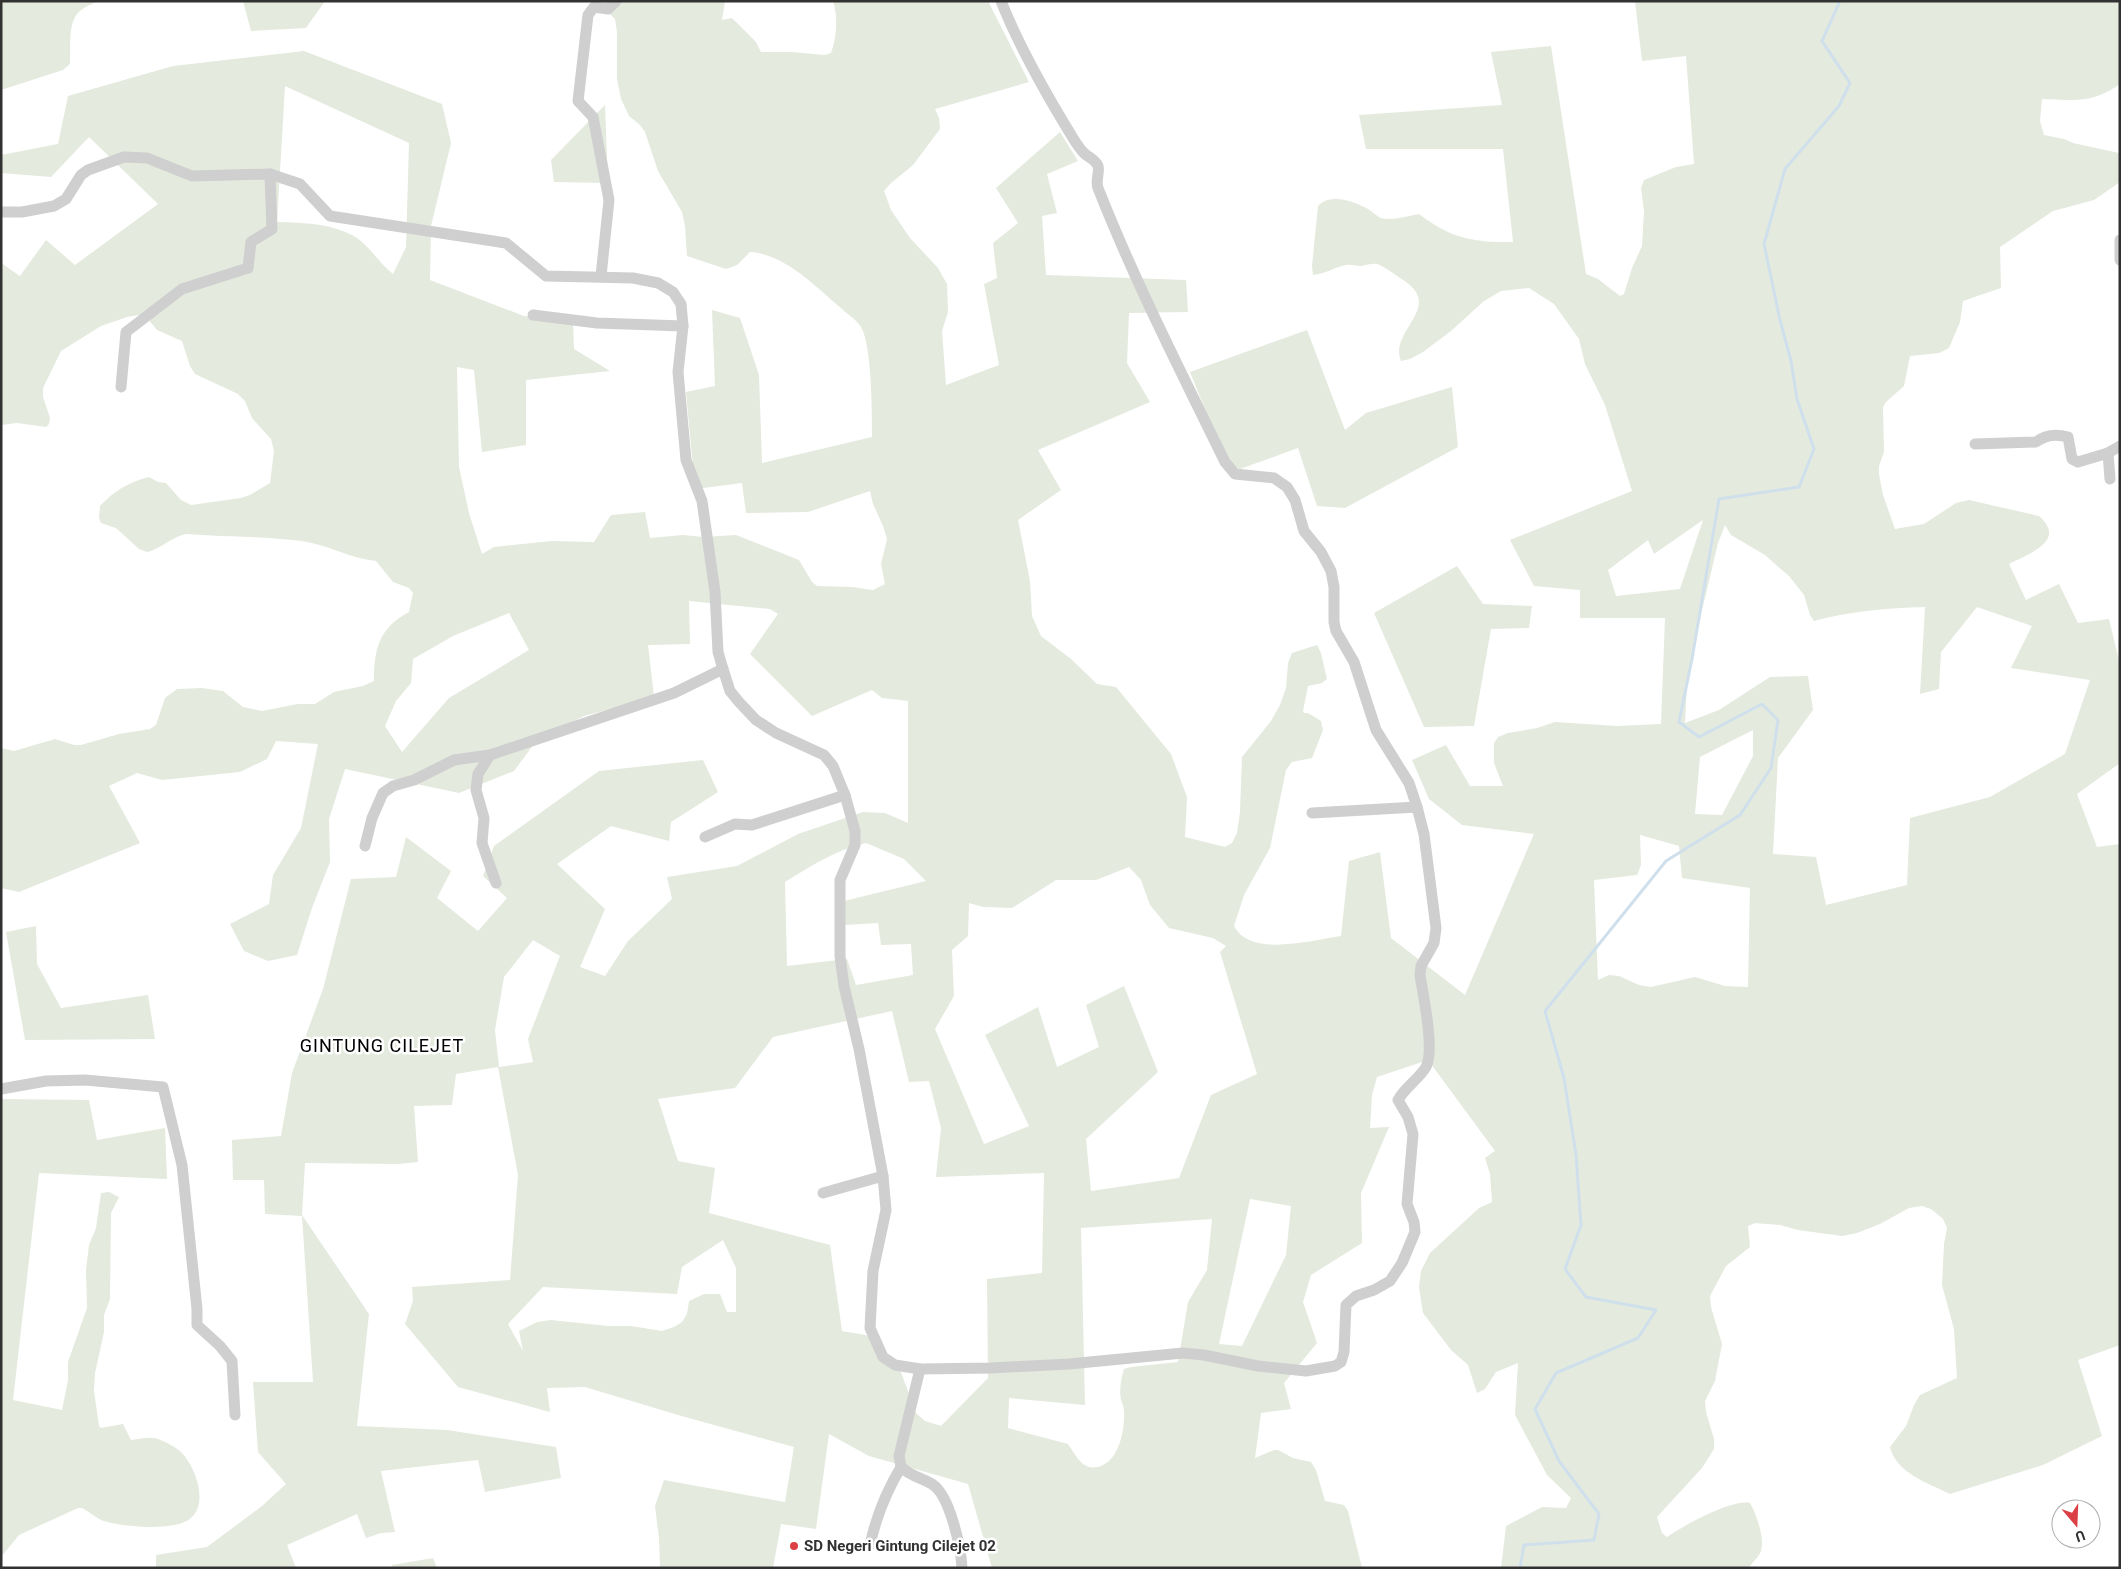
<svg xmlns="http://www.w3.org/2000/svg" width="2121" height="1569" viewBox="0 0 2121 1569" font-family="Roboto,sans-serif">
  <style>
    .green { fill: #e4eade; fill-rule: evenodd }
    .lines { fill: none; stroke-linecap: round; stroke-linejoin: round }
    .stream { stroke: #cfe0ec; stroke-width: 3 }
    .minor { stroke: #cfcfcf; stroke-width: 11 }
    .poi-dot { fill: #dc4047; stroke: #fff; stroke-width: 2 }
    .labels { text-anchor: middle; stroke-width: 5; stroke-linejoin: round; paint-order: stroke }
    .poi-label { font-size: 15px; font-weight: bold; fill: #323232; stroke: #fff; text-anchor: start }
    .quarter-label { font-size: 18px; letter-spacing: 1px; fill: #000; stroke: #fff }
  </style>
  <rect width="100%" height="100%" fill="#fff"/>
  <g class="green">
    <path d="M 1,1 L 98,1 C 90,5 79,9 75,17 C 68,30 71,50 70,64 L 63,70 L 1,90 Z"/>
    <polygon points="243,1 325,1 306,28 251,31"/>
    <path d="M 596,1 L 725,1 L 722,20 L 732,18 L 756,42 L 761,52 L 791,52 L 825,55 L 831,53 C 837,37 838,17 833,1 L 988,1 L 1029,82 L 935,109 L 939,118 L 940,129 L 913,165 L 890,184 L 884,191 L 891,210 L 910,238 L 938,268 L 947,284 L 948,312 L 942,331 L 946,385 L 999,365 L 984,284 L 997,278 L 993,243 L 1018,223 L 996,188 L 1060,132 L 1078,161 L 1047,174 L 1057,213 L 1042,216 L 1046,275 L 1186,280 L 1188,312 L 1129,313 L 1127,363 L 1150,402 L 1038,450 L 1061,490 L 1018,520 L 1030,581 L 1032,616 L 1041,636 L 1071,659 L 1097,684 L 1116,687 L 1171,754 L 1187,797 L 1185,837 L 1225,847 L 1232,843 L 1237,833 L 1240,812 L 1242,757 L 1271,721 L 1280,705 L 1286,688 L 1288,663 L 1292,653 L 1317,645 L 1321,653 L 1327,679 L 1322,683 L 1308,686 L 1303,711 L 1304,713 L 1308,713 L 1321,721 L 1323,730 L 1312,758 L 1292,762 L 1286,770 L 1270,848 L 1244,895 L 1234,926 C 1250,958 1312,940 1341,936 L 1349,861 L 1380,852 L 1391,938 L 1465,995 L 1534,834 L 1462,825 L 1429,799 L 1412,760 L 1446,745 L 1470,786 L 1503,786 L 1494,763 L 1494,743 L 1498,737 L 1508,733 L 1537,728 L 1555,722 L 1617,726 L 1661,724 L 1665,618 L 1580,618 L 1580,590 L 1534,586 L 1510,540 L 1632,491 L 1605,405 L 1585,364 L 1579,339 L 1554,304 L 1529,288 L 1501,291 L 1484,301 L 1451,331 L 1423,352 L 1410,359 L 1401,361 C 1388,330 1448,306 1400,278 C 1394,274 1384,266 1377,264 C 1373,263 1366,265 1362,266 C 1356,266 1351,264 1346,265 C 1335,267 1325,274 1313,275 L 1312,266 L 1318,206 C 1331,193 1352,201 1368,209 C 1372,211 1376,216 1381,218 C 1392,221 1408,216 1419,214 C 1450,238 1474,243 1513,242 L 1503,149 L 1366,149 L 1359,115 L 1502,105 L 1491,52 L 1551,46 L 1586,274 L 1598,279 L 1620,296 L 1624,294 L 1632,268 L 1642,246 L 1644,211 L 1641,188 L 1644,180 L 1676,167 L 1694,164 L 1686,56 L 1642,61 L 1635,1 L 2120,1 L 2120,84 C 2091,104 2075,100 2042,99 L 2040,121 L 2044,135 L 2064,139 L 2073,143 L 2119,153 L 2120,182 L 2094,200 L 2053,211 L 2000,247 L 2001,288 L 1963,301 L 1960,322 L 1949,348 L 1939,353 L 1910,356 L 1904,386 L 1886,402 L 1883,407 L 1884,452 L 1879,466 L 1879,474 L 1883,495 L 1895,529 L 1924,524 L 1956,503 L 1969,500 L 2039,516 C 2067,541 2030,553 2009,564 L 2026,600 L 2059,584 L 2078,623 L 2109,619 L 2120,665 L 2120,763 L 2077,794 L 2097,847 L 2120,844 L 2120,1345 L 2078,1360 L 2102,1436 L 2043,1465 L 1950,1494 C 1928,1483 1896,1473 1890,1447 L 1906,1426 L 1914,1405 L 1920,1395 L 1957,1378 L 1954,1329 L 1942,1285 L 1944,1244 L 1947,1228 L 1943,1219 L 1931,1209 L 1922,1206 L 1909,1208 L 1880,1224 L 1857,1233 L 1842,1236 L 1798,1230 L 1780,1225 L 1755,1223 L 1748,1226 L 1750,1247 L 1726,1266 L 1710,1296 L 1711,1307 L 1722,1344 L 1715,1381 L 1705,1401 L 1706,1412 L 1714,1439 L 1714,1449 L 1702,1468 L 1657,1517 L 1662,1533 L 1667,1537 C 1683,1526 1731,1499 1750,1503 C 1756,1514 1765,1537 1761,1551 C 1759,1557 1752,1562 1749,1568 L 1501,1568 L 1506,1526 L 1542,1507 L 1566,1508 L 1571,1498 L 1547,1475 L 1515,1415 L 1518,1363 L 1496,1372 L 1485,1389 L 1477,1393 L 1468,1365 L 1451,1350 L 1423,1313 L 1419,1287 L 1421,1271 L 1430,1253 L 1479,1208 L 1492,1202 L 1490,1174 L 1485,1158 L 1495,1151 L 1428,1060 L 1377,1077 L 1372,1095 L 1370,1128 L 1389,1127 L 1361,1193 L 1362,1243 L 1311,1275 L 1303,1302 L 1317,1343 L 1284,1383 L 1291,1409 L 1261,1413 L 1255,1458 L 1274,1450 L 1278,1450 L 1293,1458 L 1311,1462 L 1316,1470 L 1325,1501 L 1344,1505 L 1348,1511 L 1362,1568 L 992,1568 L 968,1484 L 869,1456 L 829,1434 L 816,1529 L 781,1524 L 773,1568 L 660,1568 L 659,1538 L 655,1506 L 664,1480 L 785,1502 L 794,1447 L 678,1415 L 585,1387 L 547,1388 L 550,1412 L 458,1387 L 405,1324 L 413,1301 L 412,1287 L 510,1280 L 518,1175 L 498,1067 L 456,1074 L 452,1105 L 414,1106 L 418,1162 L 398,1164 L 305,1163 L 302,1215 L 369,1314 L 357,1426 L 447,1430 L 556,1447 L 561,1478 L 485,1492 L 478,1460 L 381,1471 L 395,1532 L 381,1533 L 366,1538 L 357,1514 L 287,1545 L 296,1568 L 156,1568 L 156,1555 L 207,1547 L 262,1506 L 286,1484 L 258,1452 L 253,1382 L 313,1382 L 302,1216 L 265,1214 L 264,1180 L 233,1180 L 232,1140 L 281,1136 L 292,1073 L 323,989 L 351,879 L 396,877 L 406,837 L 451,871 L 437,898 L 478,931 L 507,898 L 483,876 L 494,846 L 599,771 L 703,760 L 718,792 L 671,822 L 669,841 L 611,826 L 557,864 L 605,909 L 580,967 L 605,976 L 628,941 L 672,899 L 667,877 L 737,866 L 798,834 L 863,812 L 885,813 L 908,823 L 908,701 L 882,698 L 872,690 L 812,716 L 750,654 L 778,614 L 770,609 L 689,601 L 690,644 L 648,645 L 654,697 L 584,716 L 537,740 L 514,771 L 459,793 L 345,769 L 329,819 L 330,862 L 312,908 L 297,955 L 268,961 L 244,951 L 230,924 L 269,904 L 273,875 L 301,828 L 318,744 L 276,741 L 267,759 L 240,772 L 162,780 L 137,773 L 109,786 L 140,843 L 19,892 L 1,888 L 1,748 L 14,751 L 55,739 L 74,745 L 81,745 L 119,734 L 150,729 L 156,725 L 165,698 L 177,689 L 202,688 L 223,691 L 243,707 L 262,711 L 298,704 L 315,704 L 334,692 L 363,686 L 374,681 C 374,649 379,628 409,612 L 413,593 L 409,588 L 393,582 L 376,561 C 349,558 329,545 302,541 C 264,536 224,537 186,534 C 171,537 161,549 147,552 L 139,549 L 116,528 L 101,523 L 99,518 L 100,506 C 114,491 129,482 149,477 L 158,482 L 166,483 L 181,500 L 191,505 L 241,498 L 250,495 L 270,483 L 274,451 L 271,439 L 252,418 L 245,401 L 238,394 L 195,374 L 190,366 L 182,341 L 157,330 L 144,314 L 127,317 L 101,326 L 61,351 L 43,388 L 43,397 L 50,418 L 49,424 L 46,427 L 17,423 L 1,425 L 1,263 L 20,276 L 46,240 L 75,265 L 158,204 L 89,137 L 51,177 L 1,173 L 1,155 L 58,144 L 68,96 L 173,66 L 304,51 L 442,104 L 451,143 L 431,226 L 430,280 L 524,316 L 573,320 L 574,349 L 610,371 L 526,380 L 526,445 L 482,452 L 474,370 L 457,367 L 459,467 L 469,513 L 482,554 L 494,547 L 552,541 L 594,542 L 611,515 L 645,512 L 650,538 L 683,535 L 703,537 L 736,535 L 799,560 L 812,582 L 817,586 L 852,587 L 873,590 L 885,584 L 881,564 L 887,539 L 883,526 L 873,504 L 870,491 L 808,512 L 746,513 L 742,483 L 695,489 L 686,392 L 715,386 L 712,310 L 740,318 L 759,375 L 762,463 L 872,437 C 872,414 872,345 861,327 C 857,320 847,314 842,309 C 816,287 785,254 750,252 L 737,265 L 726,269 L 687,256 L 685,226 L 682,212 L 658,171 L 645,132 L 640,125 L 629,116 L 621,99 L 617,79 L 617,32 L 615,19 ZM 285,86 L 409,143 L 406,247 L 393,274 C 380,264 370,247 357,238 C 332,223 305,223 277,222 ZM 1703,520 L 1680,589 L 1616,596 L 1608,570 L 1648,540 L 1654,554 ZM 1725,525 L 1731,535 L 1765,555 L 1789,576 L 1804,595 L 1810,615 L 1814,621 C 1851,611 1886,608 1925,607 L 1920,694 L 1939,689 L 1941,652 L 1977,607 L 2032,626 L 2011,668 L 2090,680 L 2065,754 L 1990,797 L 1910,818 L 1907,885 L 1826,905 L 1816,857 L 1773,854 L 1778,758 L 1813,710 L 1808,676 L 1770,677 L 1719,710 L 1685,723 L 1687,682 L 1703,606 L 1718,543 ZM 509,613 L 529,650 L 449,698 L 402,752 L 385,726 L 396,701 L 411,683 L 413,659 L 453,636 ZM 1753,730 L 1753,756 L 1722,815 L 1695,814 L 1700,757 ZM 1640,835 L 1679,846 L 1682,878 L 1750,888 L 1748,987 L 1725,986 L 1695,977 L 1651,987 L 1639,985 L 1619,976 L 1609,975 L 1598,980 L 1594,880 L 1637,875 L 1641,865 ZM 866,843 L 904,859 L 926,881 L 844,901 L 845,925 L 878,923 L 881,945 L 911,944 L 913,975 L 856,985 L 847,959 L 787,966 L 785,882 C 811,866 835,850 866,843 ZM 1129,867 L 1141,880 L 1150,905 L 1169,928 L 1213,938 L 1226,946 L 1220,952 L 1257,1074 L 1211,1095 L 1179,1178 L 1091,1191 L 1086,1139 L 1158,1072 L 1124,986 L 1086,1005 L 1099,1047 L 1057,1067 L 1038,1007 L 985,1035 L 1029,1126 L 984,1144 L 935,1029 L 954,996 L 952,950 L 968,936 L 969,903 L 983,907 L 1012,908 L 1056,880 L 1096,880 ZM 533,940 L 560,956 L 528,1039 L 533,1062 L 499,1067 L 495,1030 L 504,977 ZM 892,1011 L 909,1082 L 929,1081 L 941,1128 L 936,1177 L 1044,1173 L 1042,1273 L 987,1279 L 988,1378 L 941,1426 L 925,1421 L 916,1413 L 899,1367 L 871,1336 L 842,1331 L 830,1245 L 709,1213 L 715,1168 L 678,1161 L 658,1099 L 735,1088 L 773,1037 ZM 1250,1199 L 1291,1206 L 1286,1255 L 1242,1346 L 1219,1344 ZM 1212,1219 L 1207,1270 L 1188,1302 L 1178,1362 L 1131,1367 L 1124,1369 C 1121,1379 1119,1389 1121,1400 C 1122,1403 1124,1407 1124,1411 C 1125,1428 1120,1457 1103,1465 C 1084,1474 1077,1457 1068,1444 L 1008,1428 L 1009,1398 L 1085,1405 L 1081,1228 ZM 723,1240 L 736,1268 L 736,1312 L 727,1312 L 720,1294 L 704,1294 L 689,1301 L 687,1314 L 682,1322 L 674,1327 L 662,1331 L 631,1326 L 608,1326 L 551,1320 L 537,1322 L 519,1331 L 523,1351 L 508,1324 L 543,1287 L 677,1294 L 682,1267 Z"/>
    <polygon points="605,105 608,183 554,182 551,160"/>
    <polygon points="1307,330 1345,430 1366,413 1452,387 1458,447 1345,508 1317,506 1298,448 1240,469 1227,464 1190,372"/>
    <polygon points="1457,566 1483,604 1532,606 1529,628 1491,629 1474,726 1424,727 1374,613"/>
    <polygon points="36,926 37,964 61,1008 148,995 155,1039 25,1040 6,932"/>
    <path d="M 1,1099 L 89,1100 L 97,1140 L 165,1128 L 167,1179 L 39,1173 L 13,1400 L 62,1410 L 68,1380 L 68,1362 L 87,1308 L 86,1270 L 89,1245 L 96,1228 L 101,1193 L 109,1192 L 119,1197 L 111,1213 L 110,1299 L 104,1315 L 104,1332 L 95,1373 L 94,1391 L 99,1426 L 101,1428 L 123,1424 L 131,1440 C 139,1439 150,1436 158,1439 C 164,1441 176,1447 181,1452 C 195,1466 209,1502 191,1518 C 176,1532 119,1527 101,1520 C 95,1517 88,1511 82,1508 L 78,1508 L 19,1535 L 1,1557 Z"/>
    <polygon points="433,1558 437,1568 393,1568 392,1565"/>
  </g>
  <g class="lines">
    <polyline class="stream" points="1520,1568 1524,1545 1594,1540 1599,1514 1559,1461 1535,1409 1556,1373 1638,1338 1656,1310 1586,1297 1565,1269 1581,1225 1576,1155 1564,1078 1545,1011 1666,861 1740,815 1771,768 1778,720 1762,704 1699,737 1679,722 1692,659 1719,499 1799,487 1814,449 1797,399 1791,361 1780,320 1764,244 1785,169 1839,106 1850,83 1822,41 1840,1"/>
    <g class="minor">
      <path d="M 1,212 L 22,212 L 54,206 L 66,199 L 81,175 L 88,170 L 124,157 L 147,158 L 192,176 L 270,174 L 300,184 L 330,216 L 506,243 L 546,276 L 633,278 L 658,283 L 673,292 L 681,304 L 683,326 L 678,372 L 686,460 L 702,501 L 715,592 L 718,652 L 723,669 L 730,691 L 739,702 L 756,720 L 776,733 L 824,755 L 833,766 L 845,795 L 855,831 L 855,845 L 840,880 L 840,956 L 844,986 L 859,1049 L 883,1176 L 886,1210 L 873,1271 L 870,1328 L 883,1357 L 895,1365 L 920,1369 L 899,1456 L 901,1467 C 910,1476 922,1478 932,1484 C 950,1495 961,1548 962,1568"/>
      <polyline points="2120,240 2120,260"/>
      <polyline points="601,276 609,200 593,117 578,101 588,15 594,7 608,9 616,1"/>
      <polyline points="533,315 597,323 683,326"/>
      <polyline points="121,387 126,332 182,289 248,268 251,242 272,229 270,174"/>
      <path d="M 1975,444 L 2036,442 C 2045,435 2057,434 2068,437 L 2072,459 L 2078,462 L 2108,453 L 2120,446"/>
      <polyline points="2108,453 2110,479"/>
      <polyline points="490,755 478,774 476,790 484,818 482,843 496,883"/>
      <polyline points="1312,813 1417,807"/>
      <polyline points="705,837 735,824 752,825 845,795"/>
      <polyline points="365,846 372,818 383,793 393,786 414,780 454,760 490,755 674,693 723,669"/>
      <polyline points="1,1089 46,1081 85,1080 163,1087 182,1165 197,1309 197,1325 220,1346 232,1361 235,1415"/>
      <polyline points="823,1193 883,1176"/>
      <path d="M 920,1369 L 991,1368 L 1069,1364 L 1183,1353 L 1204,1355 L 1258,1366 L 1306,1371 L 1335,1366 L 1341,1362 L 1344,1352 L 1346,1305 L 1356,1296 L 1374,1290 L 1390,1281 L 1402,1263 L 1415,1232 L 1414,1222 L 1407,1204 L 1413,1134 L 1408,1117 L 1398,1100 C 1405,1087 1419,1079 1426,1067 C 1435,1050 1423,995 1420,975 L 1421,966 L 1434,943 L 1436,928 L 1424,834 L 1417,807 L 1409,783 L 1376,730 L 1354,662 L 1336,631 L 1334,622 L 1334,587 L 1331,571 L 1321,552 L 1304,531 L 1295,500 L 1287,487 L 1274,478 L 1235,474 L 1225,462 C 1181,372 1135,282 1098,188 C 1095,181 1100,173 1098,166 C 1095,159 1089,158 1084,153 C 1080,149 1076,143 1073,138 C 1046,94 1020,49 1001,1"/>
      <path d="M 870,1545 C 876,1517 886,1492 901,1467"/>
    </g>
  </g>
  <circle class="poi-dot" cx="794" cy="1546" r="5"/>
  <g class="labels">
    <g class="poi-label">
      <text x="804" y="1551">SD Negeri Gintung Cilejet 02</text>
    </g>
    <g class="quarter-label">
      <text x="382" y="1052">GINTUNG CILEJET</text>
    </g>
  </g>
  <rect width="2121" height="1569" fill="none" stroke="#323232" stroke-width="5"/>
  <g transform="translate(2076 1524) rotate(161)"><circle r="24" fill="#ffffff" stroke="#adadad"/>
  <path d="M0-4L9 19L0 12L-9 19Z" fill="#dc4047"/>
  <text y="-8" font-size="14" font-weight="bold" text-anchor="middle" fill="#323232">U</text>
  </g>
</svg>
